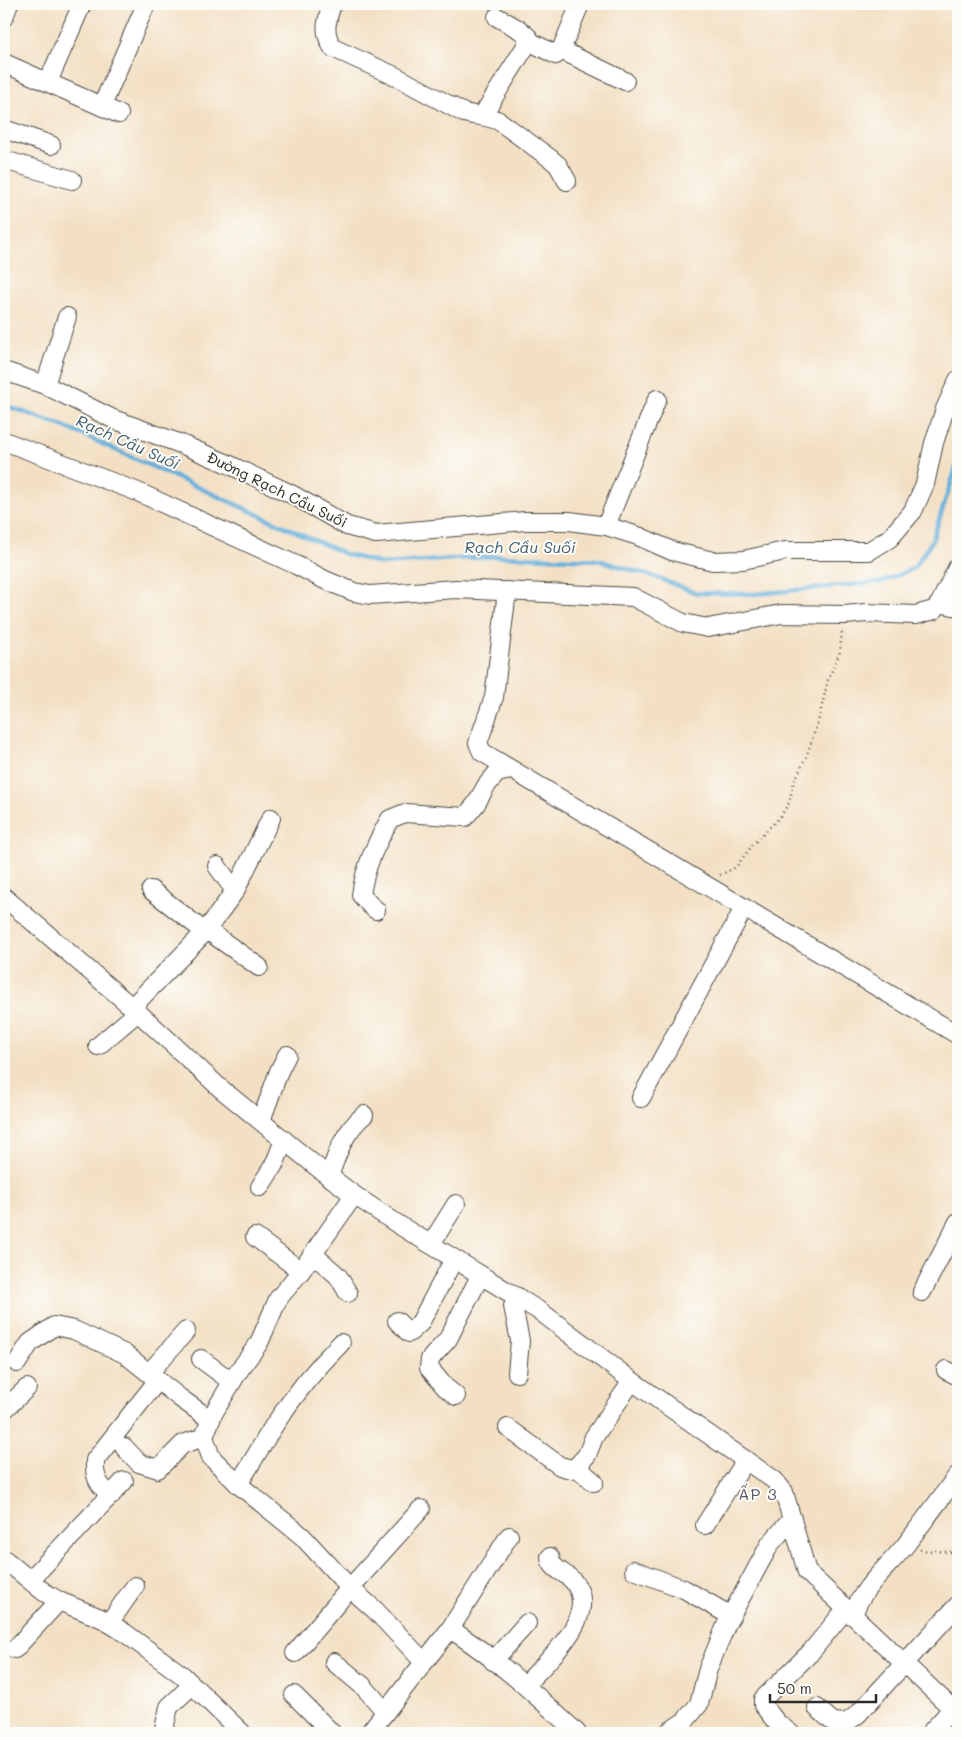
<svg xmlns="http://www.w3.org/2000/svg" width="962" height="1737" viewBox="0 0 962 1737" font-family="Mali,sans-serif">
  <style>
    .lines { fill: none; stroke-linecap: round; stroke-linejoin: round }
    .stream { stroke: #63afdc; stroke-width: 4.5 }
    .minor-casing { stroke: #494642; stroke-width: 20 }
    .path { stroke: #494642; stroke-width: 2.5; stroke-dasharray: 1 4; stroke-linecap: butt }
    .minor { stroke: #fff; stroke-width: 18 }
    .labels { text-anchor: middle; stroke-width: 4; stroke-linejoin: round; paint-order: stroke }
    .street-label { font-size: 15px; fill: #2b2b2b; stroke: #fdfcf7 }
    .water-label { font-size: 16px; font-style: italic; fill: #416072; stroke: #fdfcf7 }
    .neighbourhood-label { font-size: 16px; letter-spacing: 1px; fill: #5b5869; stroke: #fdfcf7 }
  </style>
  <rect width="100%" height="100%" fill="#fdfcf7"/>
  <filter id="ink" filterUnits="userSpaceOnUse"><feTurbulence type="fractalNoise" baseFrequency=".02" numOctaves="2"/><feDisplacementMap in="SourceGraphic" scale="10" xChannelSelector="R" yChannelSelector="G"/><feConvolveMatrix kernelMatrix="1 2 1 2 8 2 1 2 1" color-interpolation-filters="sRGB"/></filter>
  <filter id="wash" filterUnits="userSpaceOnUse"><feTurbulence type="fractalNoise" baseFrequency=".0096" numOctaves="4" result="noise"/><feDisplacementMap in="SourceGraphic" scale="20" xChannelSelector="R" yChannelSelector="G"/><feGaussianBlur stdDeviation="1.12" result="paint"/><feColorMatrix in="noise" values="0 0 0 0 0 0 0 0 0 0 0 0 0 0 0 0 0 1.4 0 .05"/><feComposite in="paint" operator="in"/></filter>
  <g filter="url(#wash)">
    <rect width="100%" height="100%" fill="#f3e0c4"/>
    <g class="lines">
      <polyline class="stream" points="4,405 63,426 345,554 382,564 498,556 598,560 655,577 696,593 755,594 882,582 914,568 932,541 958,462"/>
    </g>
  </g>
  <g filter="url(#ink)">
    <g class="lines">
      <defs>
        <g id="minor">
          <path d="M 332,4 C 327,21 322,31 333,48 L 397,77 L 464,113 C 476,116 488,116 499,121 L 551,159 L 558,165 L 567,181"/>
          <polyline points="4,17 9,4"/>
          <polyline points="497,17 520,30 529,38 529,41 556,55 561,50 580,4"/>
          <polyline points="561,50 625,81"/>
          <polyline points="4,63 119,114"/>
          <polyline points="48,82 82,4"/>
          <polyline points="102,106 146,4"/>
          <polyline points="482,116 529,41"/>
          <polyline points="4,129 51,145"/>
          <polyline points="4,160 72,180"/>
          <polyline points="4,371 45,385 113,419 181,444 228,464 293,495 347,526 376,534 525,521 569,521 606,526 638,536 672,551 713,561 743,560 785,551 869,551 890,538 913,511 925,484 934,443 945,409 958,380"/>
          <polyline points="45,385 67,317"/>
          <polyline points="4,441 138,492 296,565 325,580 354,592 370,595 456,589 633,597 683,623 708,628 781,614 845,615 866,613 916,615 934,610 940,603 958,566"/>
          <polyline points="606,526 657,399"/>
          <polyline points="507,591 494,697 478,743 482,752 958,1035"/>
          <polyline points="940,603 958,607"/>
          <polyline points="151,890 205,932"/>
          <polyline points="235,891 271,818"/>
          <polyline points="4,897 141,1015 220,1088 322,1171 354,1195 399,1225 541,1312 632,1381 774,1480 784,1492 807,1572 958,1714"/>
          <path d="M 376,910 L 370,905 L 361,895 C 365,866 376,844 390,819 L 405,813 L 465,817 L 476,804 L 486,786 L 497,773 L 511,770"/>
          <polyline points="207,930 259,967"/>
          <polyline points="132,1007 205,932 235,891 217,866"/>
          <polyline points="98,1046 138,1012"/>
          <polyline points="641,1098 744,908"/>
          <polyline points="261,1121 279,1071 287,1055"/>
          <path d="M 329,1177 C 337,1153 344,1132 364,1115"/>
          <polyline points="260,1187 275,1163 284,1140"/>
          <polyline points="354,1195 301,1271 278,1299 259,1343 238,1372 213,1414 204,1437 211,1457 238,1484 302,1536 350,1588 375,1610 423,1661"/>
          <polyline points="255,1237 301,1271"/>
          <polyline points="431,1244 456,1204"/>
          <polyline points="313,1254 338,1276 348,1293"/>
          <polyline points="922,1292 958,1222"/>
          <polyline points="397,1321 409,1333 420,1323 454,1259"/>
          <polyline points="201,1359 232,1382"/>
          <polyline points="17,1363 30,1343 54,1326 74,1330 125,1354 180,1398 211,1420"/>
          <polyline points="946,1370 958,1376"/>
          <polyline points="149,1373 186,1331"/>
          <polyline points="517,1373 520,1341 513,1306 518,1297"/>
          <polyline points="456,1396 445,1387 429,1368 430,1359 448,1339 480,1276"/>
          <polyline points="4,1410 27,1388"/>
          <polyline points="508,1428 560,1466 571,1469 576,1467 587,1455 594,1437 632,1381"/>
          <polyline points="124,1447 139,1463 158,1469 183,1444 204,1437"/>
          <polyline points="576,1467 594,1482"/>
          <path d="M 238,1484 C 251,1465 262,1444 275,1424 C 294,1395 316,1368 341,1343"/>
          <path d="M 111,1496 C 98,1484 94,1478 95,1460 L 158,1380"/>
          <polyline points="705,1525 746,1460"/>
          <polyline points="4,1559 44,1592 59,1601 103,1619 125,1633 182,1675 242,1733"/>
          <polyline points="634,1570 684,1589 731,1616"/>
          <polyline points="30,1580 124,1481"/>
          <path d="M 853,1616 C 861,1588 886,1569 904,1547 C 922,1524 940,1499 958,1475"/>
          <polyline points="109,1623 135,1586"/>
          <polyline points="450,1629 509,1536"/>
          <polyline points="15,1649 59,1601"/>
          <polyline points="295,1653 350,1588 421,1509"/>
          <polyline points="493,1661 527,1623"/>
          <polyline points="334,1662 363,1686 385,1711"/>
          <path d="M 525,1685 C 546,1662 602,1615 573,1581 C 566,1572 551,1570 550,1557"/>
          <polyline points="294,1695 332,1733"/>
          <polyline points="817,1708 833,1722 846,1723 858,1714 958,1605"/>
          <polyline points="163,1733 169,1707 192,1685"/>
          <path d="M 369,1733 L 450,1629 C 496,1658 537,1696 577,1733"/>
          <polyline points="667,1733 685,1721 699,1704 708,1669 727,1623 770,1544 792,1519"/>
          <polyline points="790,1733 777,1723 763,1705 763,1699 810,1653 846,1609"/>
          <polyline points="930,1733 952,1709"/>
        </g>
      </defs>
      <use href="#minor" class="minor-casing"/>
      <g class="path">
        <polyline points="720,875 736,867 754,843 780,817 789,803 794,782 807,755 819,718 828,680 840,652 842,629"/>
        <polyline points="920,1550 950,1552 958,1550"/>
      </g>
      <use href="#minor" class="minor"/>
    </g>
  </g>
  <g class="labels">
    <g class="street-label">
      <text transform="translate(277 490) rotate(26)" y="5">Đường Rạch Cầu Suối</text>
    </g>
    <g class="water-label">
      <text transform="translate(128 442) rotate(24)" y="6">Rạch Cầu Suối</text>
      <text x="520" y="553">Rạch Cầu Suối</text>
    </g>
    <g class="neighbourhood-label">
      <text x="758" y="1500">ẤP 3</text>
    </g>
  </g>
  <rect width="962" height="1737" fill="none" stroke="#fdfcf7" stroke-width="20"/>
  <path d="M770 1694v8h106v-8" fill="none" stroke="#2b2b2b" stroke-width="2.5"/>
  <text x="777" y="1694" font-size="15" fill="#2b2b2b" stroke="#fdfcf7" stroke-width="4" paint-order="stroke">50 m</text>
</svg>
